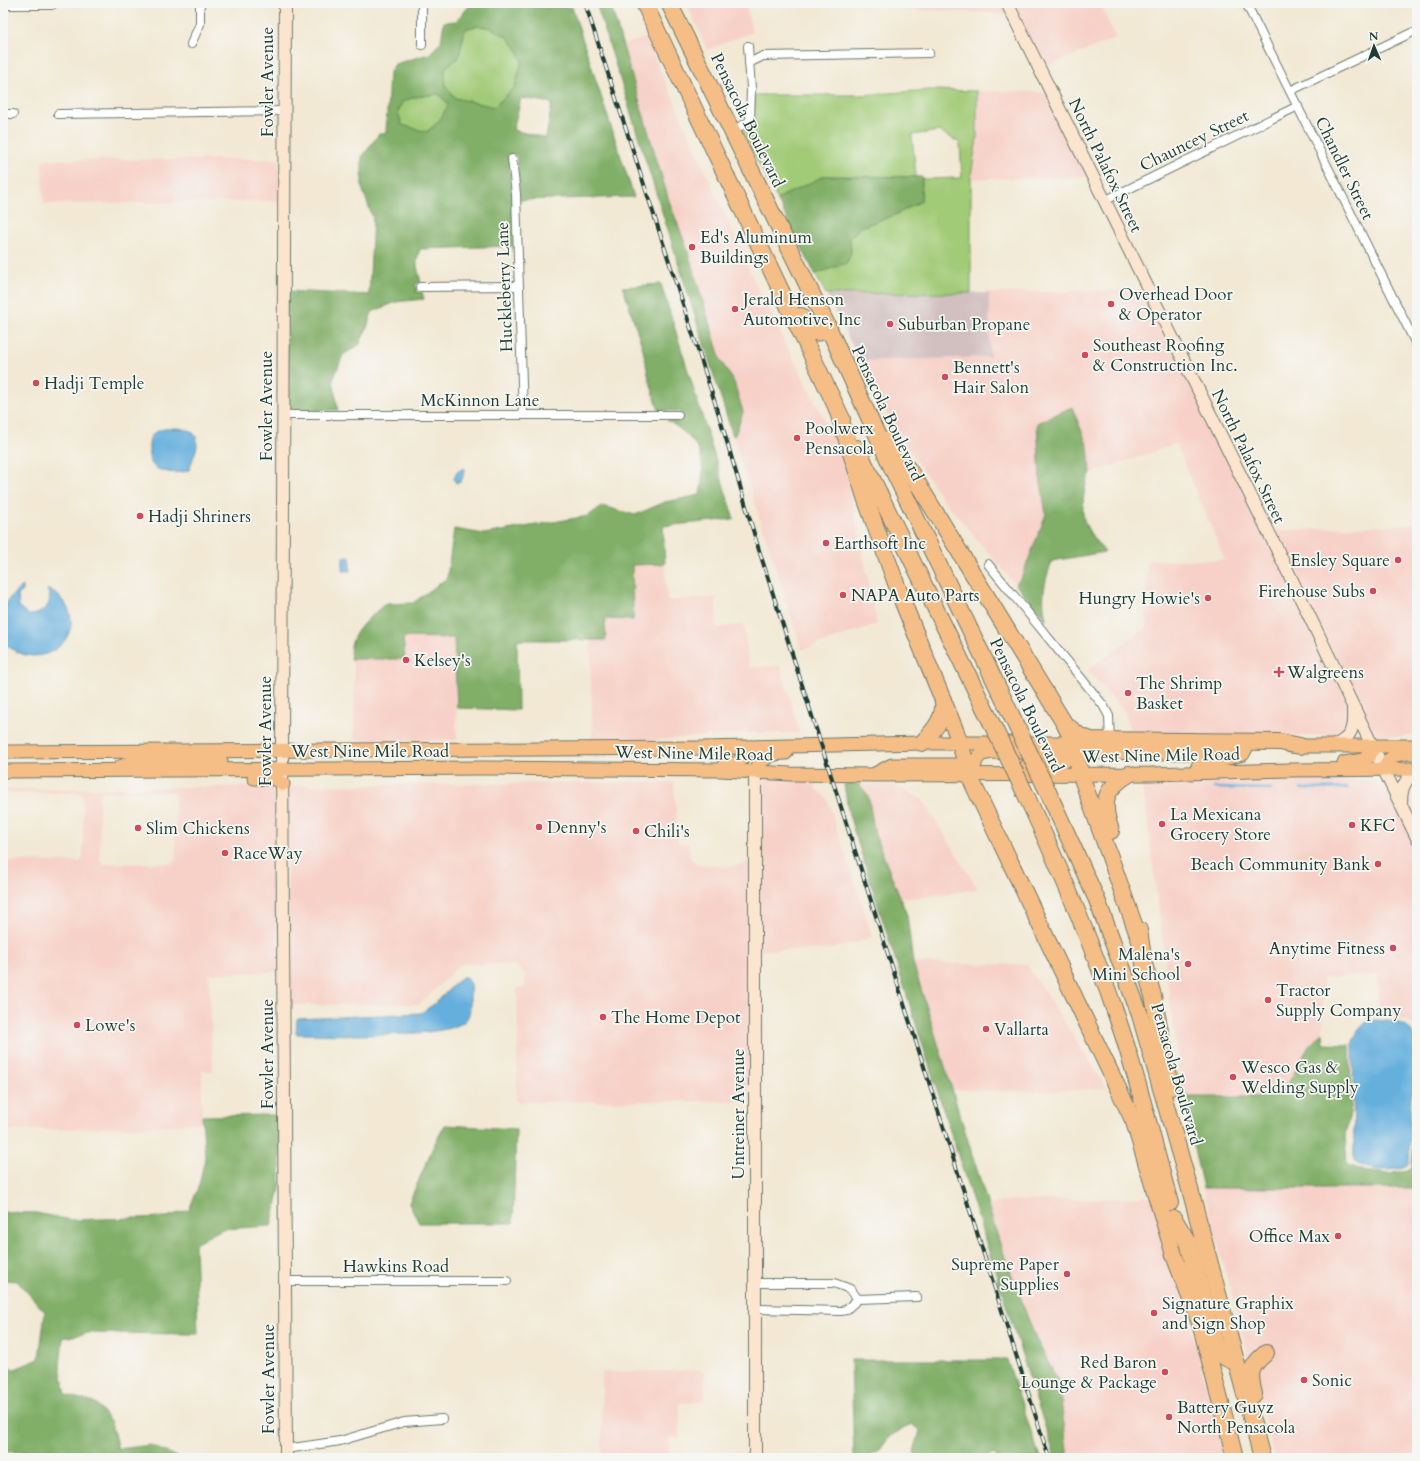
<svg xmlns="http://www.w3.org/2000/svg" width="1420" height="1461" viewBox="0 0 1420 1461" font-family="Cardo,serif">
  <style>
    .built { fill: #f7d1c8; fill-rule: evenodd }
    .industrial { fill: #d2bfc0 }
    .green { fill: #a2cb77; stroke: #608456 }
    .forest { fill: #81af68; stroke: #50764e; fill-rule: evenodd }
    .water { fill: #65afdd; stroke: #427688 }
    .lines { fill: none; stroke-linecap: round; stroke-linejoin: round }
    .stream { stroke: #65afdd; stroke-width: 2.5 }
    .street-casing { stroke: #69796c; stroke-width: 10 }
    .secondary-casing { stroke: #69796c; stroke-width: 14 }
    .primary-casing { stroke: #69796c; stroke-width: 15 }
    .highway-casing { stroke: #69796c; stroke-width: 18 }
    .street { stroke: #fff; stroke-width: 8 }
    .secondary { stroke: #fbe5cf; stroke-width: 12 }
    .primary { stroke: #f6be87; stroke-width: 13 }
    .highway { stroke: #f6be87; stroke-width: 16 }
    .rail-casing { stroke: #1f3d34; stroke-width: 4 }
    .rail { stroke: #f6f6f2; stroke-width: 2.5; stroke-dasharray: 8; stroke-linecap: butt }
    .highway-bridge-casing { stroke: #69796c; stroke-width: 18; stroke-linecap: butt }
    .highway-bridge { stroke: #f6be87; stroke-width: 16 }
    .poi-dot { fill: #d1495b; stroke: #f6f6f2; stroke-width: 1.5 }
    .labels { text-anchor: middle; stroke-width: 3.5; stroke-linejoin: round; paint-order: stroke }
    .street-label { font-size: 17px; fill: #1f3d34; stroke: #f6f6f2 }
    .poi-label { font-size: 17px; fill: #1f3d34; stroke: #f6f6f2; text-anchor: start }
  </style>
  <rect width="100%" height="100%" fill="#f6f6f2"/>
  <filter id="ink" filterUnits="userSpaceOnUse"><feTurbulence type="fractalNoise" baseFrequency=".025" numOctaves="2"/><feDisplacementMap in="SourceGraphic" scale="8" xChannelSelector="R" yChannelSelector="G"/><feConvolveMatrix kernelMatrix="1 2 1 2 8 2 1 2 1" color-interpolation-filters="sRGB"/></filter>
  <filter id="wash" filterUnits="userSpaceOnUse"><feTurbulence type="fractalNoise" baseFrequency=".012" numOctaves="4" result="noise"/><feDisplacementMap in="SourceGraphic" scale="16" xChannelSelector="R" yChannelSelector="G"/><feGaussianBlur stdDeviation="0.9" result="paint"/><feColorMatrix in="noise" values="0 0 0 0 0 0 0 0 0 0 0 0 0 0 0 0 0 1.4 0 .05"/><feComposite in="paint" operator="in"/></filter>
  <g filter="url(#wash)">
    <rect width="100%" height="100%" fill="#f2e8d3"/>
    <g class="built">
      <polygon points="746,3 752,32 707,50 688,6 698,4"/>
      <polygon points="898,3 1002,3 1008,14 897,9"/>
      <polygon points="1011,3 1100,3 1116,38 1043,68"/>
      <polygon points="646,38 760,293 843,456 877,624 802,650 733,436 735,435 734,382 721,361 704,303 686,246 669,201 622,45"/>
      <polygon points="977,91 1046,92 1088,177 971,179 977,138"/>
      <polygon points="280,159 280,201 43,204 42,160"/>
      <polygon points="1144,290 1354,716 1346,736 1131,736 1125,713 1088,670 1146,627 1147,560 1225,560 1176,444 1091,473 1088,447 1037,423 1040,477 1046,514 1021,580 1015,584 942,498 899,436 860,361 990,357 989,293"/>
      <polygon points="1417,524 1417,736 1373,736 1272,531"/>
      <polygon points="665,564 667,601 717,597 716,628 744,624 749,668 780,665 800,733 751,733 640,741 592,741 590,640 606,640 605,619 633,620 632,565"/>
      <polygon points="403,637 454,638 457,740 354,740 354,672 352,659 405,659"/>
      <polygon points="768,778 813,778 817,790 827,798 872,936 866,940 828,950 759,950 759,782"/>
      <polygon points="1385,779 1417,847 1417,1043 1416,1035 1412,1024 1404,1020 1378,1017 1378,974 1323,978 1323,1033 1309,1046 1289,1082 1268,1097 1182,1097 1145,801 1141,783"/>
      <polygon points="1417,779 1417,789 1413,790 1411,798 1417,811 1417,829 1405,803 1409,784"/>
      <polygon points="674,782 678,843 689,844 690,858 697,865 734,866 751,862 749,1101 516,1102 518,1039 517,988 525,987 525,974 515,966 510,965 461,964 420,1004 288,1005 286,786"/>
      <polygon points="859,784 895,785 923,800 978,889 917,898 899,897 875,835 868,795"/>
      <path d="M 279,786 L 279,972 L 209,974 L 213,1071 L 202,1071 L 202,1123 L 137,1127 L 3,1131 L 3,861 L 80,862 L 83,858 L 83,797 L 80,793 L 3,793 L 3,789 ZM 102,792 L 172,792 L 175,796 L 176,859 L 173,863 L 103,864 L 100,860 L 99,796 Z"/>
      <polygon points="913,963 1027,965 1107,1088 1048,1092 953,1090"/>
      <polygon points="1203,1188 1417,1188 1417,1458 1275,1458"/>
      <polygon points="1153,1197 1161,1217 1225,1458 1090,1458 1088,1457 1068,1458 1059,1383 1035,1337 999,1241 988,1205 1008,1201"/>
      <polygon points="705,1370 705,1402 680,1403 680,1438 670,1437 668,1455 711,1455 711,1458 602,1458 602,1372"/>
    </g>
    <polygon class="industrial" points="989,293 990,357 860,361 826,294"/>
    <g class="green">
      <polygon points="476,26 489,27 507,37 519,52 522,61 515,87 494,107 455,98 445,85 445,68 459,57 465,29"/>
      <polygon points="929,90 977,91 977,138 971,175 971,293 826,294 815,274 826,270 851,253 850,237 861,227 895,215 921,201 922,179 962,178 960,143 939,131 912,135 916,177 824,176 777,199 742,131 752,126 754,121 755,95 862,95"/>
      <path d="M 439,94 L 448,104 C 444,116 437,124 426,132 L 402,125 L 398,112 L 402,102 L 414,97 Z"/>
    </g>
    <g class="forest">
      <path d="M 472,3 L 536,3 L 542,8 L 572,7 L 634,197 L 520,200 L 516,154 L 508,155 L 512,195 L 513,246 L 420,249 C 414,265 418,268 421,283 L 416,283 L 416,292 L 422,292 L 424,299 L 396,302 L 372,312 L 367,328 L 359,345 L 343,355 L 333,380 L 338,410 L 287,410 L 287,291 L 369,295 L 373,218 L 362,188 L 362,157 L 379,134 L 386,133 L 389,74 L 395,64 L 429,54 L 441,42 L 444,22 L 456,21 ZM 476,26 L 489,27 L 507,37 L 519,52 L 522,61 L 515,87 L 494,107 L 455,98 L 445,85 L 445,68 L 459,57 L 465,29 ZM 439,94 L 448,104 C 444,116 437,124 427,132 L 402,125 L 398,112 L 402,102 L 414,97 ZM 521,98 L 552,103 L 546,138 L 513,130 Z"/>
      <polygon points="596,3 610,3 669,201 686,246 721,361 734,382 743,412 735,435 733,436"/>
      <polygon points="824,176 922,177 921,201 895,215 861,227 850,237 851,253 847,263 815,274 777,199"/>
      <path d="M 661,284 L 734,519 L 663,526 L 665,564 L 632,565 L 633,620 L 605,619 L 606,640 L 517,640 L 518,710 L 457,708 L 454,638 L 403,637 L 405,659 L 351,659 C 346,635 369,618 385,604 L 413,603 L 447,578 L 454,529 L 484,534 L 588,516 L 602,506 L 635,515 L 665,502 L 700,495 C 707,456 701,442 667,420 L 681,420 L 681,411 L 659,411 L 649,379 L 643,349 L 623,287 Z"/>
      <path d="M 1072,407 L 1088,447 L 1091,473 C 1084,481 1081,509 1084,520 C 1088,532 1097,543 1105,552 L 1052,561 C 1044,583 1041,597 1046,620 L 1015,584 L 1021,579 L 1046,514 L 1040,477 L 1037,423 Z"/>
      <polygon points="844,784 859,784 868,795 875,835 907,915 913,963 999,1241 1035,1337 1059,1383 1068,1458 1055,1458 849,815"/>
      <polygon points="1323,1033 1324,1044 1350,1045 1351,1109 1345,1135 1347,1164 1363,1171 1389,1174 1412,1169 1414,1111 1417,1105 1417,1188 1203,1188 1182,1097 1268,1097 1289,1082 1309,1046"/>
      <polygon points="280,1115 280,1189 271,1226 222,1229 195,1244 198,1334 88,1333 63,1338 60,1365 66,1395 96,1403 111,1423 118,1449 150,1445 179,1458 44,1458 43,1452 3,1452 3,1367 15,1369 39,1359 45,1312 17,1281 3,1280 3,1212 36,1213 71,1220 167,1217 189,1210 199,1185 205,1158 202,1116"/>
      <polygon points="445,1125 516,1129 513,1223 419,1223 409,1203 434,1145"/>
      <polygon points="851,1360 1007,1360 1040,1458 996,1458 995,1454 988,1455 988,1458 918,1458 914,1452 920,1431 912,1424 890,1436 880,1450 867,1457 854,1458"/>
    </g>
    <g class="water">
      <path d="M 179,428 L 191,431 L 196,436 L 197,447 L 189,470 C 179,475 157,473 151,463 C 148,459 149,452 149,447 C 149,442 150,436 154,433 C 161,428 172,428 179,428 Z"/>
      <polygon points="463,468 465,470 461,482 456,483 454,479 456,473"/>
      <rect x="343" y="557" width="7" height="14"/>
      <path d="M 23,586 L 23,591 L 18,595 L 19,607 L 29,615 C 43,615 55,603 47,590 C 53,589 58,595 62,600 C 93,634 38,680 3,641 C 3,613 0,603 23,586 Z"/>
      <path d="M 462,977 L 467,978 C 472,984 470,991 470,998 C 470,1006 471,1015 465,1021 C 445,1040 327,1034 296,1034 L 297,1019 L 421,1013 L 434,1004 Z"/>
      <path d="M 1376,1020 C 1390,1022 1407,1020 1413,1035 L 1415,1087 L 1411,1098 L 1409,1164 C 1395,1173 1370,1171 1356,1163 L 1354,1155 L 1353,1041 L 1358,1031 L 1367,1021 Z"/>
    </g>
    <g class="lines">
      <g class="stream">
        <polyline points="1214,788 1271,789"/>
        <polyline points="1301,789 1348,788"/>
      </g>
    </g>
  </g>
  <g filter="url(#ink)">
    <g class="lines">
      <defs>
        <g id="street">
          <polyline points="422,3 422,45"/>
          <polyline points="1246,3 1417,346"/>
          <polyline points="3,5 52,5"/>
          <polyline points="191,44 200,24 200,3"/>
          <polyline points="749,63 763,56 929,53"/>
          <polyline points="1290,91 1411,33"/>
          <polyline points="3,114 13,114"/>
          <polyline points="58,114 284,111"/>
          <polyline points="732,131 750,121 751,88 748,46"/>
          <polyline points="512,159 516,194 523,415"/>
          <polyline points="1104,201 1298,106"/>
          <polyline points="420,287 519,286"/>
          <polyline points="283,415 678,415"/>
          <polyline points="988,564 1103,705 1109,716 1110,743"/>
          <polyline points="284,1281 507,1281"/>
          <polyline points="755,1283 834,1283 850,1289 858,1299"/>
          <polyline points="858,1299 917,1297"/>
          <polyline points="755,1309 841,1311 846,1310 858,1299"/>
          <polyline points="286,1449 340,1441 404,1422 442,1419"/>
        </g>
        <g id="secondary">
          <polyline points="285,3 282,751 286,1458"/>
          <polyline points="1007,3 1270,535 1417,838"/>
          <path d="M 1333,746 C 1352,738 1354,729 1353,709"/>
          <polyline points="755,771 755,1458"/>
          <path d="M 1401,803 C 1401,789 1404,779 1417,772"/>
        </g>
        <g id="primary">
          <polyline points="1291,746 1417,746"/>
          <polyline points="3,752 703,748 922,743 1083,743"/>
          <polyline points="1344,763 1363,760 1370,756 1373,746"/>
          <path d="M 724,765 C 738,765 745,758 750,747"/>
          <path d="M 1027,765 C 1049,765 1068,771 1073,745"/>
          <polyline points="1198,766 1243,754 1247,746"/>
          <polyline points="120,767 137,761 221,761"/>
          <path d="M 1384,770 C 1387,755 1400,753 1414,753"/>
          <polyline points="3,771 485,768 721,770 791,774 874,775 1151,774 1289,770 1417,769"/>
          <path d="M 755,771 C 762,758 771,753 786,753"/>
          <polyline points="875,774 892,765 975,765"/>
          <polyline points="972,774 974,763 981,754 992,752 1199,753 1229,746"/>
          <polyline points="254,778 276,779 283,784"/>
        </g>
        <g id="highway">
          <polyline points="644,3 842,419"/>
          <polyline points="669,3 829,329 893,470 1016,725"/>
          <path d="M 801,316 C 808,331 813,337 829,329"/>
          <polyline points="837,409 866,500 902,600 956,732 973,784 1134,1122 1175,1258 1201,1326"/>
          <polyline points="888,440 915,479 1064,723 1074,743 1080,773 1140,941"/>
          <polyline points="857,448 993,726"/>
          <polyline points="1066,725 1080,736 1091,740 1280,742 1300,746"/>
          <path d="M 922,743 C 934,730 945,719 943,700"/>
          <polyline points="1048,792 1097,900 1140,1015 1191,1193 1262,1458"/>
          <path d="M 1025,793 C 1059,866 1091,940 1117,1017 C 1138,1078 1153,1141 1170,1203"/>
          <path d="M 1111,831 C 1102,804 1102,790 1129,774"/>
          <polyline points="1139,930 1144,964 1153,996 1171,1087"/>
          <path d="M 1174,1219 L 1188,1242 L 1215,1344 C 1220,1353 1224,1360 1235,1361"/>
          <polyline points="1198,1315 1235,1458"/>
          <path d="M 1254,1394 C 1249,1373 1249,1367 1266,1353"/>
        </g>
      </defs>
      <use href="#street" class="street-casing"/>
      <use href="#secondary" class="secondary-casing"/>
      <use href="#primary" class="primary-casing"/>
      <use href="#highway" class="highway-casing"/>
      <use href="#street" class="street"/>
      <use href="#secondary" class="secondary"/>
      <use href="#primary" class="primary"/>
      <use href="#highway" class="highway"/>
      <defs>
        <polyline id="rail" points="585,3 719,415 758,547 1049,1458"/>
      </defs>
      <use href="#rail" class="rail-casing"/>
      <use href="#rail" class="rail"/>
      <defs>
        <g id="highway-bridge">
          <polyline points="1016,725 1048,792"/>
          <polyline points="993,726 1025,793"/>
        </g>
      </defs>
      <use href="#highway-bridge" class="highway-bridge-casing"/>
      <use href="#highway-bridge" class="highway-bridge"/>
    </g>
  </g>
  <g class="poi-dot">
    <circle cx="692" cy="247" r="4"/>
    <circle cx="1111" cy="304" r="4"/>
    <circle cx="735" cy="309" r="4"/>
    <circle cx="890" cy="324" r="4"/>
    <circle cx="1085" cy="355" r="4"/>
    <circle cx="945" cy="377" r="4"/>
    <circle cx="36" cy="383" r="4"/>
    <circle cx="797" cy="438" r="4"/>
    <circle cx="140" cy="516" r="4"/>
    <circle cx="826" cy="543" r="4"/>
    <circle cx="1398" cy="560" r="4"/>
    <circle cx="1373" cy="591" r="4"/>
    <circle cx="843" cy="595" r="4"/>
    <circle cx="1208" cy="598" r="4"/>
    <circle cx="406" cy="660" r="4"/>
    <path d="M1277 666h4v4h4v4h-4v4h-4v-4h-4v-4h4z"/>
    <circle cx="1128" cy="693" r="4"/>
    <circle cx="1162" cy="824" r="4"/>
    <circle cx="1352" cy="825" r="4"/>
    <circle cx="539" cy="827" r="4"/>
    <circle cx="138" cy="828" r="4"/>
    <circle cx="636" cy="831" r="4"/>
    <circle cx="225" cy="853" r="4"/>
    <circle cx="1378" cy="864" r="4"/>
    <circle cx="1393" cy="948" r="4"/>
    <circle cx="1188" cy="964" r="4"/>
    <circle cx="1268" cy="1000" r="4"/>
    <circle cx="603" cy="1017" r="4"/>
    <circle cx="77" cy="1025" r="4"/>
    <circle cx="986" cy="1029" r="4"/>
    <circle cx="1233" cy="1077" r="4"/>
    <circle cx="1338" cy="1236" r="4"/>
    <circle cx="1067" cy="1274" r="4"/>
    <circle cx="1154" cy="1313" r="4"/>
    <circle cx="1165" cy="1372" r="4"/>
    <circle cx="1304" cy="1380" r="4"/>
    <circle cx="1169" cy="1417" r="4"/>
  </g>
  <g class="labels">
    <g class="street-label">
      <text transform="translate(267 82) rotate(-90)" y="6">Fowler Avenue</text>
      <text transform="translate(748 120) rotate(64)" y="6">Pensacola Boulevard</text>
      <text transform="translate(1194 140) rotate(-26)" y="6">Chauncey Street</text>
      <text transform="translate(1106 165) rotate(64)" y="6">North Palafox Street</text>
      <text transform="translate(1345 168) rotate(64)" y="6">Chandler Street</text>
      <text transform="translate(504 287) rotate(-92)" y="6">Huckleberry Lane</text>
      <text x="480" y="406">McKinnon Lane</text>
      <text transform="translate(266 406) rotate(-90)" y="6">Fowler Avenue</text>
      <text transform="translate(888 413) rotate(65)" y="6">Pensacola Boulevard</text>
      <text transform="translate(1249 456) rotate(64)" y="6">North Palafox Street</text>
      <text transform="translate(1027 705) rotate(64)" y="6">Pensacola Boulevard</text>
      <text transform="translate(265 731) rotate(-90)" y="6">Fowler Avenue</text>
      <text x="370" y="757">West Nine Mile Road</text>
      <text transform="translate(694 753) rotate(1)" y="6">West Nine Mile Road</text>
      <text transform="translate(1161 755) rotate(-1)" y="6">West Nine Mile Road</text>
      <text transform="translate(267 1054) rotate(-90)" y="6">Fowler Avenue</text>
      <text transform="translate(1177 1074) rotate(74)" y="6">Pensacola Boulevard</text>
      <text transform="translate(738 1114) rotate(-90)" y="6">Untreiner Avenue</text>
      <text x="396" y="1272">Hawkins Road</text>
      <text transform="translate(268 1379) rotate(-90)" y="6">Fowler Avenue</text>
    </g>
    <g class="poi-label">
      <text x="700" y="243">Ed's Aluminum<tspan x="700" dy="20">Buildings</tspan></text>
      <text x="1119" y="300">Overhead Door<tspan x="1119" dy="20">&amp; Operator</tspan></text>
      <text x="743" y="305">Jerald Henson<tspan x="743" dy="20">Automotive, Inc</tspan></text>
      <text x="898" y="330">Suburban Propane</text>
      <text x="1093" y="351">Southeast Roofing<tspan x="1093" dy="20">&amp; Construction Inc.</tspan></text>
      <text x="953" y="373">Bennett's<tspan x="953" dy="20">Hair Salon</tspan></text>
      <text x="44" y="389">Hadji Temple</text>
      <text x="805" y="434">Poolwerx<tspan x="805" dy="20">Pensacola</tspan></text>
      <text x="148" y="522">Hadji Shriners</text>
      <text x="834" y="549">Earthsoft Inc</text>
      <text x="1390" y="566" text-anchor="end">Ensley Square</text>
      <text x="1365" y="597" text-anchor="end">Firehouse Subs</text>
      <text x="851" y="601">NAPA Auto Parts</text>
      <text x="1200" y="604" text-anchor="end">Hungry Howie's</text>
      <text x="414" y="666">Kelsey's</text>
      <text x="1287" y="678">Walgreens</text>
      <text x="1136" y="689">The Shrimp<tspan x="1136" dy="20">Basket</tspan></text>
      <text x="1170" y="820">La Mexicana<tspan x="1170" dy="20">Grocery Store</tspan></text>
      <text x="1360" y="831">KFC</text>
      <text x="547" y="833">Denny's</text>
      <text x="146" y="834">Slim Chickens</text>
      <text x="644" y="837">Chili's</text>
      <text x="233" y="859">RaceWay</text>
      <text x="1370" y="870" text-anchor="end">Beach Community Bank</text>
      <text x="1385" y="954" text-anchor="end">Anytime Fitness</text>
      <text x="1180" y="960" text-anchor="end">Malena's<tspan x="1180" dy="20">Mini School</tspan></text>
      <text x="1276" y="996">Tractor<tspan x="1276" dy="20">Supply Company</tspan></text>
      <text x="611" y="1023">The Home Depot</text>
      <text x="85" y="1031">Lowe's</text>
      <text x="994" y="1035">Vallarta</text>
      <text x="1241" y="1073">Wesco Gas &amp;<tspan x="1241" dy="20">Welding Supply</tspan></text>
      <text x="1330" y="1242" text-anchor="end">Office Max</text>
      <text x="1059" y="1270" text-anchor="end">Supreme Paper<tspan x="1059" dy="20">Supplies</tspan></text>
      <text x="1162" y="1309">Signature Graphix<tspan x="1162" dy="20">and Sign Shop</tspan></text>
      <text x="1157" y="1368" text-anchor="end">Red Baron<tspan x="1157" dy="20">Lounge &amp; Package</tspan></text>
      <text x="1312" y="1386">Sonic</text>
      <text x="1177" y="1413">Battery Guyz<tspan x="1177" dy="20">North Pensacola</tspan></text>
    </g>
  </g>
  <rect width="1420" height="1461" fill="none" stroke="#f6f6f2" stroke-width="16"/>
  <g transform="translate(1374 46) rotate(358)" stroke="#f6f6f2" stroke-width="3" paint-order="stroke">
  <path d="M0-3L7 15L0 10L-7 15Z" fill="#1f3d34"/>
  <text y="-6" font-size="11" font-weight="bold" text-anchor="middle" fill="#1f3d34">N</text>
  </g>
</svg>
